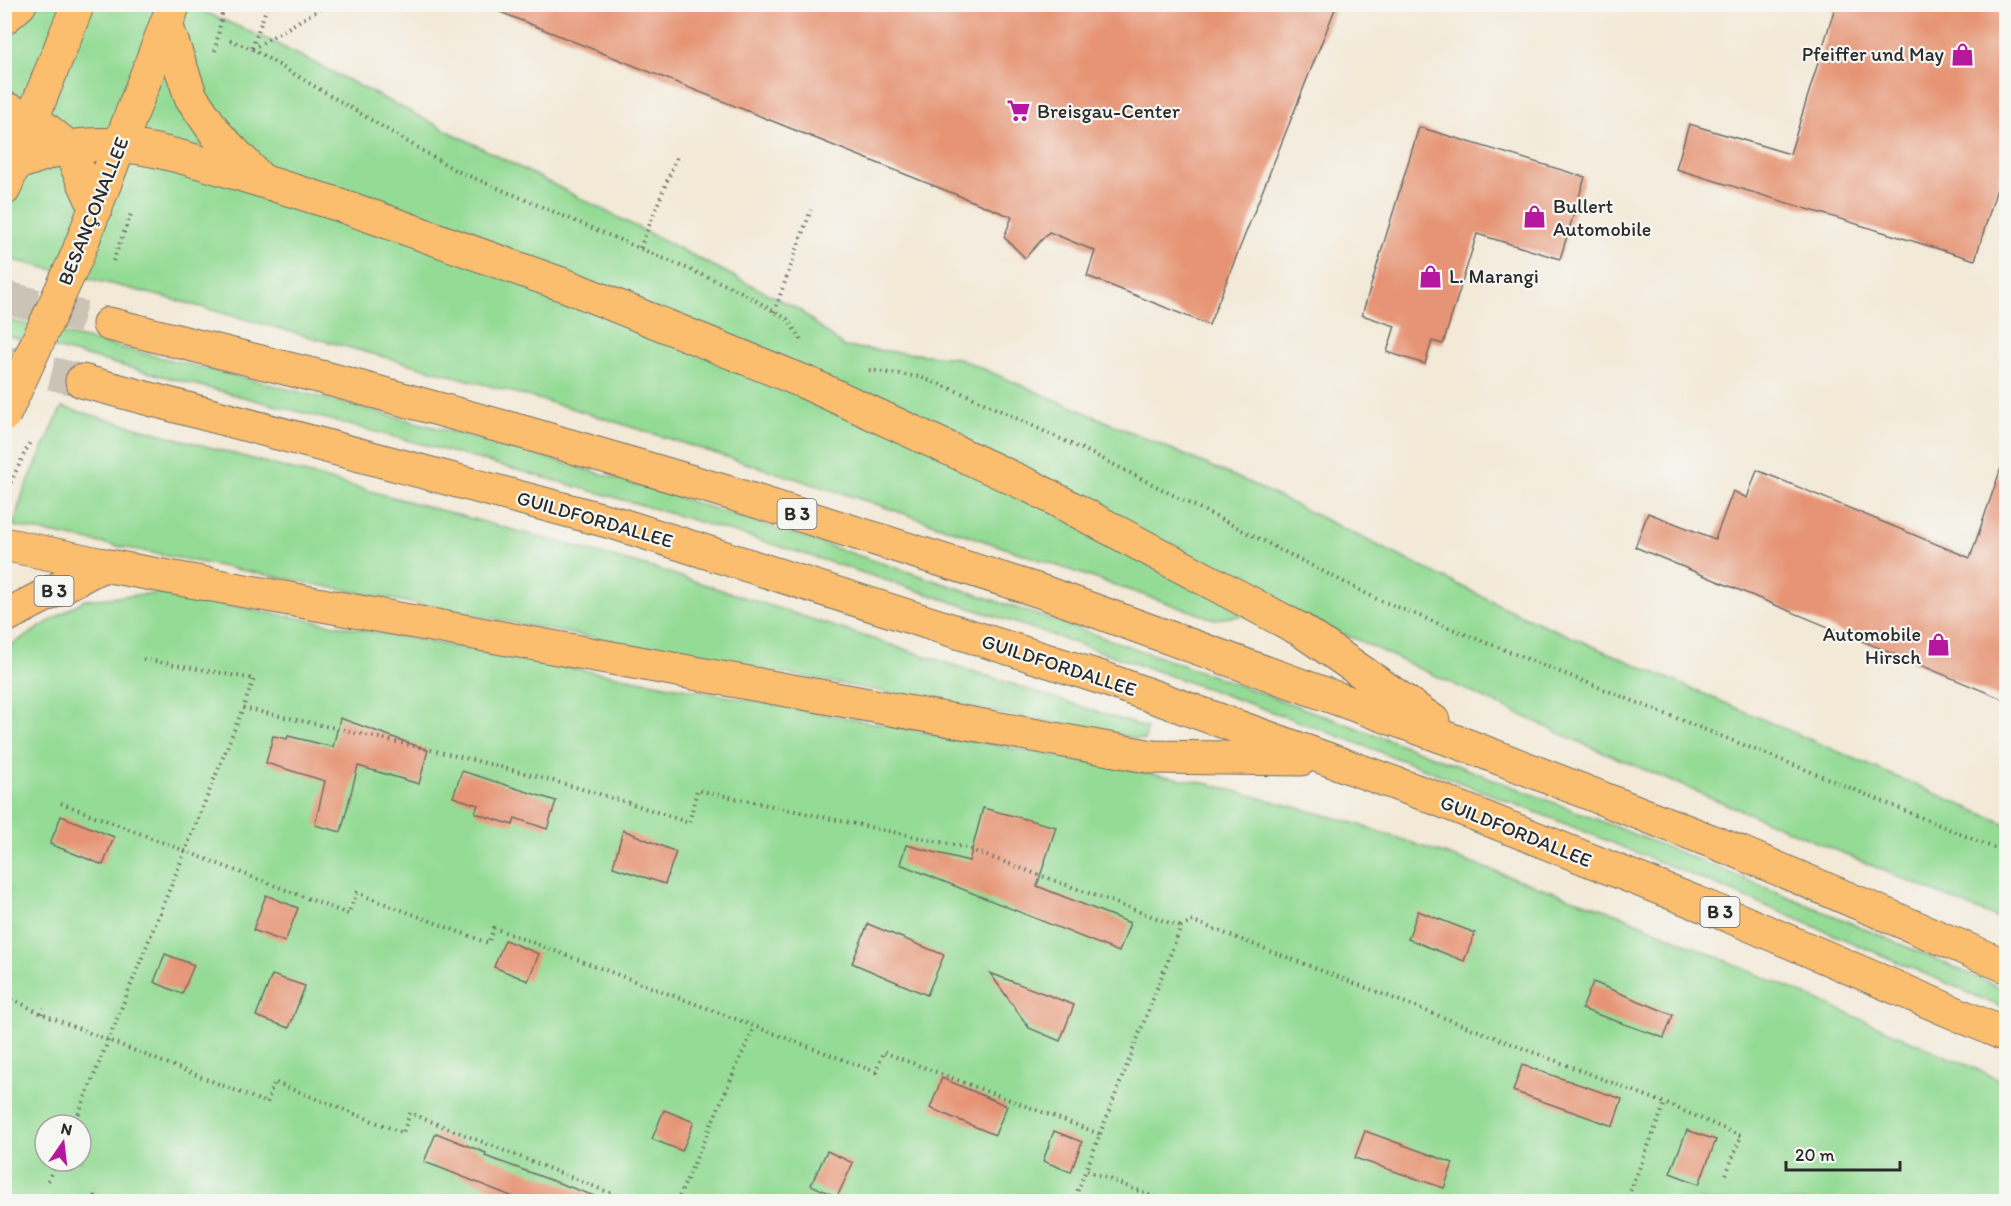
<svg xmlns="http://www.w3.org/2000/svg" width="2011" height="1206" viewBox="0 0 2011 1206" font-family="Itim,sans-serif">
  <style>
    .green { fill: #94db95; stroke: #608360; stroke-width: 1.5; fill-rule: evenodd }
    .building { fill: #e69475 }
    .lines { fill: none; stroke-linecap: round; stroke-linejoin: round }
    .trunk-tunnel { stroke: #cbc3b5; stroke-width: 33; stroke-dasharray: 33 16; stroke-linecap: butt }
    .primary-casing { stroke: #716e67; stroke-width: 35 }
    .trunk-casing { stroke: #716e67; stroke-width: 35 }
    .path { stroke: #716e67; stroke-width: 4; stroke-dasharray: 1.5 4.5; stroke-linecap: butt }
    .primary { stroke: #fbbe6e; stroke-width: 33 }
    .trunk { stroke: #fbbe6e; stroke-width: 33 }
    .primary-bridge-casing { stroke: #716e67; stroke-width: 35; stroke-linecap: butt }
    .path-bridge { stroke: #716e67; stroke-width: 4; stroke-dasharray: 1.5 4.5; stroke-linecap: butt }
    .primary-bridge { stroke: #fbbe6e; stroke-width: 33 }
    .labels { text-anchor: middle; stroke-width: 4.5; stroke-linejoin: round; paint-order: stroke }
    .shield { fill: #f6f6f2; stroke: #686867; stroke-width: 1.5 }
    .shield-label { font-size: 18px; font-weight: bold; fill: #2b2b2b }
    .poi-label { font-size: 20px; fill: #2b2b2b; stroke: #f6f6f2; text-anchor: start }
    .street-label { font-size: 20px; fill: #2b2b2b; stroke: #f6f6f2 }
  </style>
  <rect width="100%" height="100%" fill="#f6f6f2"/>
  <filter id="ink" filterUnits="userSpaceOnUse"><feTurbulence type="fractalNoise" baseFrequency=".0167" numOctaves="2"/><feDisplacementMap in="SourceGraphic" scale="12" xChannelSelector="R" yChannelSelector="G"/><feConvolveMatrix kernelMatrix="1 2 1 2 8 2 1 2 1" color-interpolation-filters="sRGB"/></filter>
  <filter id="wash" filterUnits="userSpaceOnUse"><feTurbulence type="fractalNoise" baseFrequency=".008" numOctaves="4" result="noise"/><feDisplacementMap in="SourceGraphic" scale="24" xChannelSelector="R" yChannelSelector="G"/><feGaussianBlur stdDeviation="1.35" result="paint"/><feColorMatrix in="noise" values="0 0 0 0 0 0 0 0 0 0 0 0 0 0 0 0 0 1.4 0 .05"/><feComposite in="paint" operator="in"/></filter>
  <g filter="url(#wash)">
    <rect width="100%" height="100%" fill="#f3e9d7"/>
    <g class="green">
      <polygon points="5,5 189,5 271,41 798,309 844,347 958,358 1252,484 1516,613 2006,824 2006,922 1586,745 1292,610 1214,619 876,504 571,408 164,297 5,258"/>
      <path d="M 4,319 C 200,367 397,414 591,471 C 710,506 827,545 945,584 C 1305,703 1659,837 2006,990 L 2006,1009 C 1808,922 1609,839 1407,762 C 1222,691 1033,628 845,567 C 568,478 286,409 5,335 Z"/>
      <polygon points="62,407 660,570 1147,728 1145,740 640,647 13,526 23,493"/>
      <path d="M 160,593 L 1209,784 L 1351,822 L 1618,914 L 2006,1082 L 2006,1201 L 5,1202 L 5,649 L 84,600 ZM 45,1125 L 81,1125 L 81,1161 L 45,1161 Z"/>
    </g>
    <g id="blocks">
      <g class="building">
        <polygon points="480,4 1337,4 1209,325 1087,276 1095,251 1049,232 1025,258 1004,237 1012,217"/>
        <polygon points="1836,4 2007,4 2007,156 1975,260 1676,169 1689,124 1790,154"/>
        <polygon points="1419,127 1585,177 1560,259 1477,234 1443,344 1432,341 1425,364 1387,352 1395,326 1362,315"/>
        <polygon points="2002,465 2007,466 2007,701 1635,547 1648,513 1715,539 1733,491 1747,498 1757,470 1970,558"/>
        <polygon points="340,718 428,750 419,784 358,766 341,832 315,825 325,781 266,763 273,736 287,739 288,736 333,747"/>
        <polygon points="462,771 556,801 547,829 515,818 513,825 475,813 478,805 453,797"/>
        <polygon points="983,808 1056,827 1037,886 1130,923 1119,952 900,864 906,845 969,861"/>
        <polygon points="61,816 114,837 103,865 50,844"/>
        <polygon points="623,830 676,852 665,884 613,867"/>
        <polygon points="266,895 298,908 285,942 253,930"/>
        <polygon points="1418,911 1475,933 1464,961 1408,939"/>
        <polygon points="868,924 944,955 927,995 852,963"/>
        <polygon points="505,940 539,954 528,981 494,967"/>
        <polygon points="165,954 194,965 182,994 154,982"/>
        <polygon points="990,973 1074,1005 1060,1041 1029,1028"/>
        <polygon points="272,975 305,986 289,1028 256,1016"/>
        <polygon points="1593,982 1673,1015 1664,1038 1582,1009"/>
        <polygon points="1522,1065 1622,1099 1613,1126 1513,1091"/>
        <polygon points="942,1078 1007,1106 995,1135 930,1108"/>
        <polygon points="664,1110 694,1122 682,1151 652,1139"/>
        <polygon points="1687,1130 1716,1140 1699,1184 1670,1173"/>
        <polygon points="1054,1131 1082,1142 1071,1172 1043,1161"/>
        <polygon points="1365,1131 1453,1163 1444,1188 1355,1158"/>
        <polygon points="436,1133 486,1153 485,1156 600,1198 600,1202 526,1202 438,1167 424,1162"/>
        <polygon points="827,1151 853,1163 837,1197 811,1185"/>
      </g>
    </g>
  </g>
  <g filter="url(#ink)">
    <use href="#blocks" fill-opacity="0" stroke="#716e67" stroke-width="1.5"/>
    <g class="lines">
      <g class="trunk-tunnel">
        <polyline points="4,297 109,324"/>
        <polyline points="4,361 82,381"/>
      </g>
      <defs>
        <g id="primary">
          <polyline points="4,18 20,4"/>
          <polyline points="166,24 191,97 217,135 261,180"/>
          <polyline points="4,108 34,120 68,147 96,209"/>
          <path d="M 15,164 C 32,159 50,151 68,147 C 134,136 200,163 262,181"/>
          <polyline points="4,189 78,4"/>
          <polyline points="76,258 174,4"/>
          <polyline points="4,544 103,565"/>
          <polyline points="4,617 103,565"/>
        </g>
        <g id="trunk">
          <polyline points="262,181 340,205 567,286 807,383 1034,488 1301,630 1433,721"/>
          <polyline points="109,324 325,378 526,433 730,493 1043,592 1471,747 1739,852 2006,966"/>
          <polyline points="82,381 615,523 1102,678 1430,796 1732,917 2006,1035"/>
          <polyline points="103,565 1153,757 1301,759"/>
        </g>
      </defs>
      <use href="#primary" class="primary-casing"/>
      <use href="#trunk" class="trunk-casing"/>
      <g class="path">
        <polyline points="230,40 252,49 455,170 738,290 787,319 802,341"/>
        <polyline points="252,48 268,4"/>
        <polyline points="252,49 325,6"/>
        <polyline points="215,51 224,4"/>
        <polyline points="640,248 678,154"/>
        <polyline points="774,312 811,210"/>
        <polyline points="869,370 920,377 967,395 1097,456 1377,599 1829,779 2006,853"/>
        <polyline points="4,506 8,488"/>
        <path d="M 143,659 L 254,679 L 243,708 C 393,741 544,772 689,823 L 697,790 L 963,847 L 1181,927"/>
        <polyline points="61,803 348,914 357,893 488,943 494,928 876,1072 883,1052 1100,1134 1086,1170 1167,1202"/>
        <polyline points="12,999 42,1014 267,1103 274,1082 403,1133 410,1113 633,1202"/>
        <polyline points="42,1014 44,1008"/>
        <polyline points="74,1125 243,708"/>
        <polyline points="1100,1134 1181,927 1193,921 1665,1103 1741,1136 1725,1177"/>
        <polyline points="48,1181 56,1161"/>
        <polyline points="94,1202 96,1190"/>
        <polyline points="677,1202 754,1027"/>
        <polyline points="1073,1202 1086,1170"/>
        <polyline points="1626,1202 1665,1103"/>
      </g>
      <use href="#primary" class="primary"/>
      <use href="#trunk" class="trunk"/>
      <defs>
        <polyline id="primary-bridge" points="4,415 76,258"/>
      </defs>
      <use href="#primary-bridge" class="primary-bridge-casing"/>
      <g class="path-bridge">
        <polyline points="113,261 131,214"/>
        <polyline points="8,488 30,442"/>
      </g>
      <use href="#primary-bridge" class="primary-bridge"/>
    </g>
  </g>
  <defs>
    <symbol id="shop-bare" viewBox="-9 -9 18 18"><path d="M-5-2.5h2.3a2.7 3.5 0 0 1 5.4 0H5L5.5 6h-11ZM-1.5-2.5h3a1.5 2.3 0 0 0-3 0Z" fill="#b5179e" stroke="#f6f6f2" stroke-width="2.5" paint-order="stroke"/></symbol>
    <symbol id="supermarket-bare" viewBox="-9 -9 18 18"><path d="M-6-5.5h2.5l.6 2H6L4.5 2H-2.5L-4.4-4H-6ZM-1.5 3.2a1.3 1.3 0 1 0 .1 0ZM3 3.2a1.3 1.3 0 1 0 .1 0Z" fill="#b5179e" stroke="#f6f6f2" stroke-width="2.5" paint-order="stroke"/></symbol>
  </defs>
  <g fill-rule="evenodd">
    <use href="#shop-bare" x="1946" y="38" width="33" height="33"/>
    <use href="#supermarket-bare" x="1002" y="94" width="33" height="33"/>
    <use href="#shop-bare" x="1518" y="200" width="33" height="33"/>
    <use href="#shop-bare" x="1414" y="260" width="33" height="33"/>
    <use href="#shop-bare" x="1922" y="628" width="33" height="33"/>
  </g>
  <g class="labels">
    <g class="shield">
      <rect x="777.5" y="499" width="39" height="30" rx="4.5"/>
      <rect x="34.5" y="576" width="39" height="30" rx="4.5"/>
      <rect x="1700.5" y="897" width="39" height="30" rx="4.5"/>
    </g>
    <g class="shield-label">
      <text x="797" y="520">B 3</text>
      <text x="54" y="597">B 3</text>
      <text x="1720" y="918">B 3</text>
    </g>
    <g class="poi-label">
      <text x="1944" y="61" text-anchor="end">Pfeiffer und May</text>
      <text x="1037" y="118">Breisgau-Center</text>
      <text x="1553" y="213">Bullert<tspan x="1553" dy="23">Automobile</tspan></text>
      <text x="1449" y="283">L. Marangi</text>
      <text x="1921" y="641" text-anchor="end">Automobile<tspan x="1921" dy="23">Hirsch</tspan></text>
    </g>
    <g class="street-label">
      <text transform="translate(93 211) rotate(-68)" y="7">BESANÇONALLEE</text>
      <text transform="translate(595 519) rotate(16)" y="7">GUILDFORDALLEE</text>
      <text transform="translate(1059 665) rotate(18)" y="7">GUILDFORDALLEE</text>
      <text transform="translate(1516 831) rotate(22)" y="7">GUILDFORDALLEE</text>
    </g>
  </g>
  <rect width="2011" height="1206" fill="none" stroke="#f6f6f2" stroke-width="24"/>
  <g transform="translate(63 1143) rotate(14)"><circle r="28" fill="#f6f6f2" stroke="#a5a5a2" stroke-width="1.5"/>
  <path d="M0-4.5L10 22L0 15L-10 22Z" fill="#b5179e"/>
  <text y="-9" font-size="16" font-weight="bold" text-anchor="middle" fill="#2b2b2b">N</text>
  </g>
  <path d="M1786 1161v9h114v-9" fill="none" stroke="#2b2b2b" stroke-width="3"/>
  <text x="1795" y="1161" font-size="18" fill="#2b2b2b" stroke="#f6f6f2" stroke-width="4.5" paint-order="stroke">20 m</text>
</svg>
